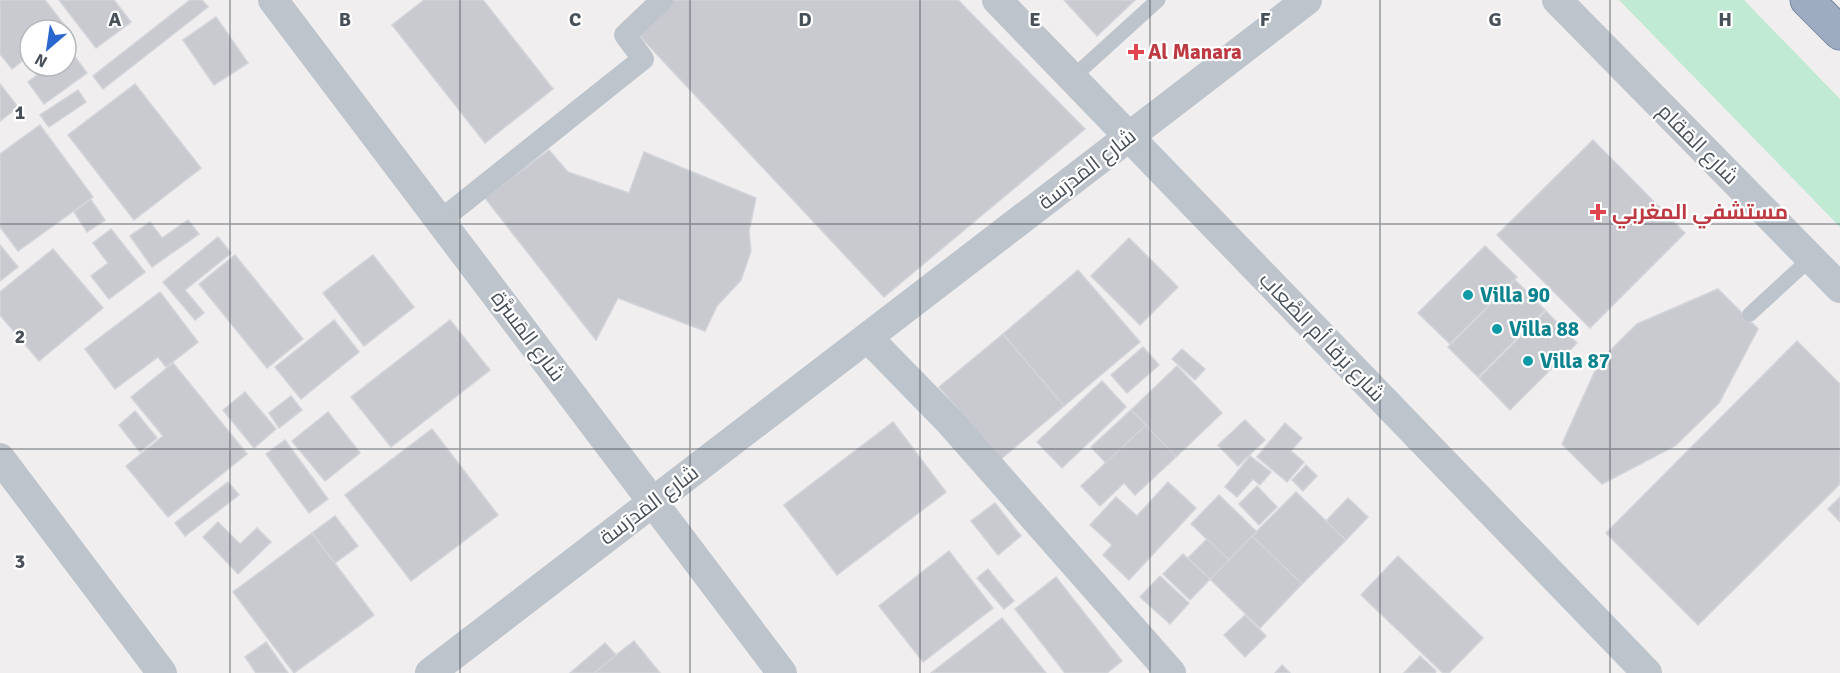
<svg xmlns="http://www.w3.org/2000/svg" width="1840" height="673" viewBox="0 0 1840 673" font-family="Signika,Cairo,sans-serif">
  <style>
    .green { fill: #c0ead3 }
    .building { fill: #c9cad0; stroke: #d2d4d9; stroke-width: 1.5 }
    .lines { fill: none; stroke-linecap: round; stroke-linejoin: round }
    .trunk-casing { stroke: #7588a4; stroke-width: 35 }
    .service { stroke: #bdc4cc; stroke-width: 15 }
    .pedestrian { stroke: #bdc4cc; stroke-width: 22 }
    .minor { stroke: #bdc4cc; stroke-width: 30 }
    .trunk { stroke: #9dacc1; stroke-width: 33 }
    .grid { fill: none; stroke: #485059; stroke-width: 1.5; stroke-opacity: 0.55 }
    .health-dot { fill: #e0444e; stroke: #fff; stroke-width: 2 }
    .culture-dot { fill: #0f9aa8; stroke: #fff; stroke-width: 2 }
    .labels { text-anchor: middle; stroke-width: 4.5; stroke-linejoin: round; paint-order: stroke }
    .health-label { font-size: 21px; font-weight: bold; fill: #be3a42; stroke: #fff; text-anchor: start }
    .street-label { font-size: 21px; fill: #485059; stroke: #fff }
    .culture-label { font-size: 21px; font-weight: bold; fill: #0d838f; stroke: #fff; text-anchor: start }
    .grid-label { font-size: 20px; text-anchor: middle; font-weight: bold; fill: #485059; stroke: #fff; stroke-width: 4.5; stroke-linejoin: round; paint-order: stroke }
  </style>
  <rect width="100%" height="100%" fill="#f0eeee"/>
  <polygon class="green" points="1619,0 1744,0 1840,99 1840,227"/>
  <g class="building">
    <polygon points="0,0 45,0 66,27 62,30 30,30 30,55 12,69 0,54"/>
    <polygon points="59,0 114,0 131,22 96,48"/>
    <polygon points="190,0 202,0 208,7 103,89 93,76"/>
    <polygon points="424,0 483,0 553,89 485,143 392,25"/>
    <polygon points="669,0 958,0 1085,129 884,297 635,31"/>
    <polygon points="1064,0 1135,0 1097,36"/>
    <polygon points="216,17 248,63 214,85 183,40"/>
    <polygon points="70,50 87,73 44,104 28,82 49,66 66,66 66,54"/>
    <polygon points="0,84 18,107 0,121"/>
    <polygon points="135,84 201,168 134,220 68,135"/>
    <polygon points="78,90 86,102 49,127 40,115"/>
    <polygon points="40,125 93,197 18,251 0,227 0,154"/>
    <polygon points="1593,140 1685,233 1590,328 1497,235"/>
    <polygon points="549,150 568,172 629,193 644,152 756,198 749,231 751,251 741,280 717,306 705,331 618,298 596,340 485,198"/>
    <polygon points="91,200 105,220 87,232 74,212"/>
    <polygon points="188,220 199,234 152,267 130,236 150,222 162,238"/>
    <polygon points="111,229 145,272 109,299 91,276 108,263 93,243"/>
    <polygon points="218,237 231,253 185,290 204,313 195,320 163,282"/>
    <polygon points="1129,238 1178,287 1140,325 1091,276"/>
    <polygon points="0,245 18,267 0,281"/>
    <polygon points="1485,246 1517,277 1450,344 1418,313"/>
    <polygon points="53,249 103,308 39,361 0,315 0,292"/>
    <polygon points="235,255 303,339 267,368 199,284"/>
    <polygon points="373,255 414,307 364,346 323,293"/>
    <polygon points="1078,270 1140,342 1064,406 1003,334"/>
    <polygon points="1515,280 1545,310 1478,377 1448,347"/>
    <polygon points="1718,289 1758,329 1719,403 1675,446 1602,484 1562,444 1599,362 1637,324"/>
    <polygon points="160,292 198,342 166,367 158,357 115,389 85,349"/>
    <polygon points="1546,311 1577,343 1510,410 1479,378"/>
    <polygon points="334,320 359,352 301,399 275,367"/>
    <polygon points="450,320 490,370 391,447 351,397"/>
    <polygon points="1003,334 1064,406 1001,459 939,387"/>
    <polygon points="1797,341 1840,384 1840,484 1698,625 1606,533"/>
    <polygon points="1143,347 1159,365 1127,393 1111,375"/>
    <polygon points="1182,349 1205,369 1195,380 1172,359"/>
    <polygon points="173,363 247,454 168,517 126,466 163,436 131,397"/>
    <polygon points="1177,366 1222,413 1176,457 1131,410"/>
    <polygon points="1102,381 1126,407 1062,468 1037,442"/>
    <polygon points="245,392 276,429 254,448 223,410"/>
    <polygon points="291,396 302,410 279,428 269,413"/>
    <polygon points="1131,410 1146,425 1106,463 1091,447"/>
    <polygon points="135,411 157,438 140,452 119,425"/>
    <polygon points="328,412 360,453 325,481 292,441"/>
    <polygon points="1245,420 1265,440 1238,466 1218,445"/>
    <polygon points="893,422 946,492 837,575 784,505"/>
    <polygon points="1285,423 1302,438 1291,451 1304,462 1287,482 1257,457"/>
    <polygon points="1146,425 1176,457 1135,495 1124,483 1100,506 1081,486"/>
    <polygon points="432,429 498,515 411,581 345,495"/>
    <polygon points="285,440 328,499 309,513 266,454"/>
    <polygon points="1250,456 1271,472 1260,485 1253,479 1237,497 1225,487"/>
    <polygon points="1306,465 1317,476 1303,491 1292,480"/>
    <polygon points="228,482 239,495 185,536 175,523"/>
    <polygon points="1168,482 1196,508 1129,580 1103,555 1112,545 1090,525 1116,497 1137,516"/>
    <polygon points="1257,486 1277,507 1259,525 1239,504"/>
    <polygon points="1296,492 1346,540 1302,584 1252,536"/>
    <polygon points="1219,495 1257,532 1229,560 1191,524"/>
    <polygon points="1840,497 1840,522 1828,509"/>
    <polygon points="1348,498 1368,517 1346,540 1326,521"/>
    <polygon points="995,503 1021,536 998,555 971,521"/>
    <polygon points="335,516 358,546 335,563 312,533"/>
    <polygon points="218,522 240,544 257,528 271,542 238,574 203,537"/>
    <polygon points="312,533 374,615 294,673 233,592"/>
    <polygon points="1252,536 1302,584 1260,628 1210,579"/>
    <polygon points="1207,539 1229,560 1210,579 1188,558"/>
    <polygon points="949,551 993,608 923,662 879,606"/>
    <polygon points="1183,554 1210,579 1190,600 1163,574"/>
    <polygon points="1398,556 1483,638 1449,673 1443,673 1361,595"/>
    <polygon points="988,569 1014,601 1004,609 977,578"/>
    <polygon points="1160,576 1189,603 1170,624 1140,597"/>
    <polygon points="1056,577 1122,661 1107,673 1065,673 1015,609"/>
    <polygon points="1245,615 1266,636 1245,657 1224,635"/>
    <polygon points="1002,618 1046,673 931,673"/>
    <polygon points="634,641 660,673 594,673 616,655"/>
    <polygon points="266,642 288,673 256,673 245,657"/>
    <polygon points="605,643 616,655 594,673 570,673"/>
    <polygon points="1420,656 1436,671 1435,673 1404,673"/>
    <polygon points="1282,665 1290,673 1275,673"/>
  </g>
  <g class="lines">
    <defs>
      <polyline id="trunk" points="1807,0 1840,33"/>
    </defs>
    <use href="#trunk" class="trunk-casing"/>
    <g class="service">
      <polyline points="1072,78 1158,0"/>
      <polyline points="1750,314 1811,258"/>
    </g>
    <polyline class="pedestrian" points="441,220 643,59 625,35 662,0"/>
    <g class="minor">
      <polyline points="273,0 782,673"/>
      <polyline points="997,0 1647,673"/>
      <polyline points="1557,0 1840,288"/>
      <polyline points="868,338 950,422 1171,673"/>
      <polyline points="0,458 162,673"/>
      <polyline points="430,673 1307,0"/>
    </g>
    <use href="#trunk" class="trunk"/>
  </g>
  <path class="grid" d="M 230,0 L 230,673M 460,0 L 460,673M 690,0 L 690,673M 920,0 L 920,673M 1150,0 L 1150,673M 1380,0 L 1380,673M 1610,0 L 1610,673M 0,224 L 1840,224M 0,449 L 1840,449"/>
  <g class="health-dot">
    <path d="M1133 43h6v6h6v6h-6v6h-6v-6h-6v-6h6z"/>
    <path d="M1595 203h6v6h6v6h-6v6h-6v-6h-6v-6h6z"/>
  </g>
  <g class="culture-dot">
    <circle cx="1468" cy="295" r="6"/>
    <circle cx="1497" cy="329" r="6"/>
    <circle cx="1528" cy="361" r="6"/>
  </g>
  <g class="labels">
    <g class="health-label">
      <text x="1148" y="59">Al Manara</text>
      <text x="1612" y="219">مستشفي المغربي</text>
    </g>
    <g class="street-label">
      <text transform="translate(1698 144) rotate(45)" y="7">شارع المَقام</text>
      <text transform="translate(1087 169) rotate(-38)" y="7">شارع المَدرَسة</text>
      <text transform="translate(528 336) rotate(53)" y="7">شارع المَسرَّة</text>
      <text transform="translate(1322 337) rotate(46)" y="7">شارع بَرقا أم الصَّعاب</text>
      <text transform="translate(649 505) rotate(-37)" y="7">شارع المَدرَسة</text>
    </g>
    <g class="culture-label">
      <text x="1480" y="302">Villa 90</text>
      <text x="1509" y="336">Villa 88</text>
      <text x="1540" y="368">Villa 87</text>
    </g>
  </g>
  <g class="grid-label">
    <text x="115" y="26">A</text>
    <text x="345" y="26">B</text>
    <text x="575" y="26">C</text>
    <text x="805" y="26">D</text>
    <text x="1035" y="26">E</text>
    <text x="1265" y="26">F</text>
    <text x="1495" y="26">G</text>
    <text x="1725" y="26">H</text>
    <text x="20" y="119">1</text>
    <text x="20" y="343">2</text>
    <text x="20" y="568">3</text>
  </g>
  <g transform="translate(48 48) rotate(209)"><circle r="28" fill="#ffffff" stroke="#b6b9bd" stroke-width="1.5"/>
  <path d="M0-4.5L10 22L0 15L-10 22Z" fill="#2a67ce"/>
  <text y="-9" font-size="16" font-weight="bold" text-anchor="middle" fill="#485059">N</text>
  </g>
</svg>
